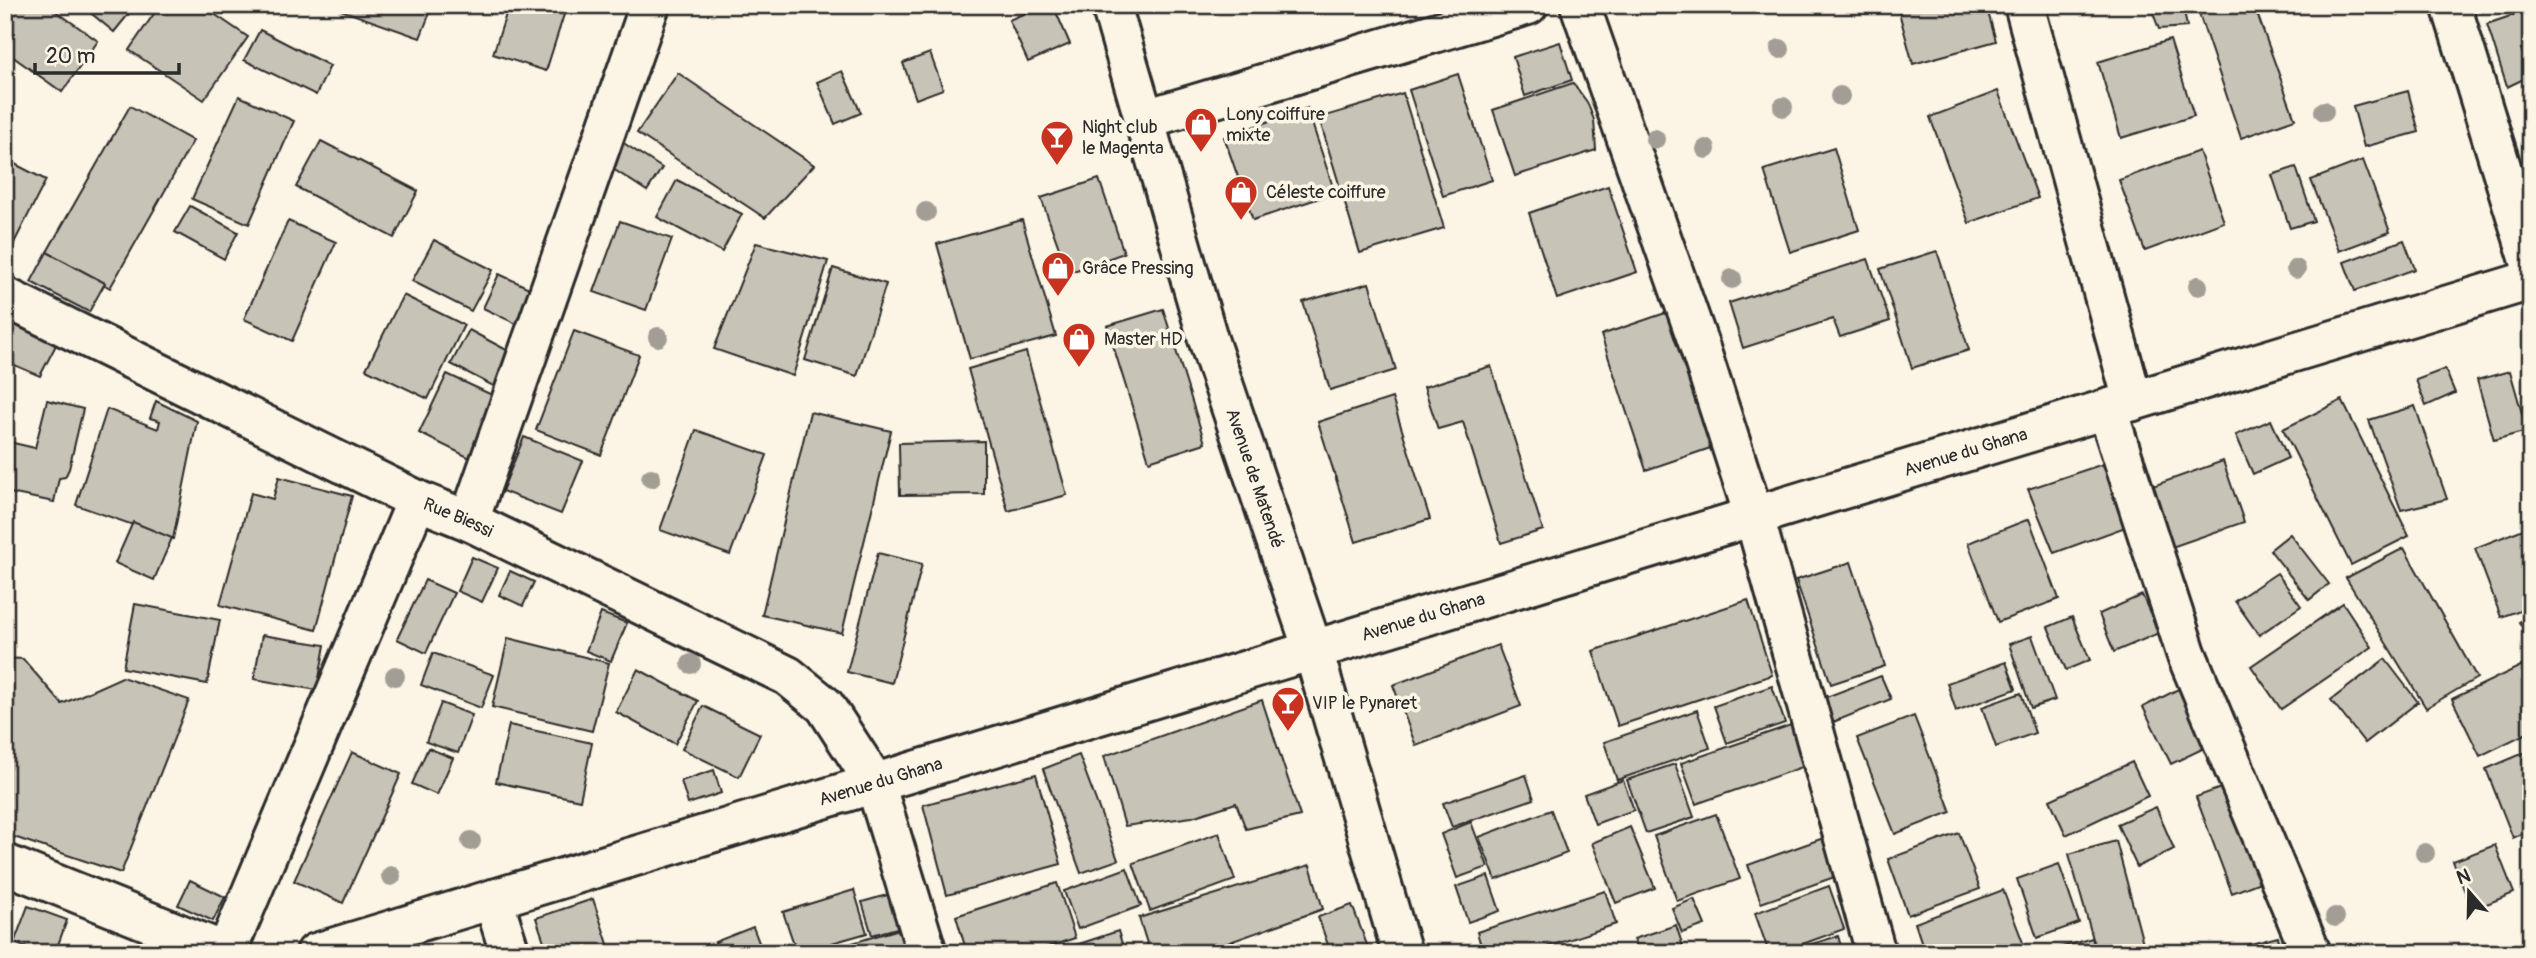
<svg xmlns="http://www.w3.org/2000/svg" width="2536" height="958" viewBox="0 0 2536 958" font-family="Pangolin,sans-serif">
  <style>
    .building { fill: #c8c3b7; stroke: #2b2b2b; stroke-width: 2 }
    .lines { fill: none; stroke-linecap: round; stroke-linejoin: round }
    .minor-casing { stroke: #2b2b2b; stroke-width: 44 }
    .minor { stroke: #fcf5e5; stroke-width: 38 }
    .tree { fill: #a29e95 }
    .labels { text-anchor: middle; stroke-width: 7; stroke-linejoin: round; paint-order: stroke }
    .poi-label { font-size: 18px; fill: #2b2b2b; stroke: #fcf5e5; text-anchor: start }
    .street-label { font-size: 18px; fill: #2b2b2b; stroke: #fcf5e5 }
  </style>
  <rect width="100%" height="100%" fill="#fcf5e5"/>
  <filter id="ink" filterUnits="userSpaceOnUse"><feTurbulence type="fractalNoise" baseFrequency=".0143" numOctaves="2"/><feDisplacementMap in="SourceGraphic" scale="14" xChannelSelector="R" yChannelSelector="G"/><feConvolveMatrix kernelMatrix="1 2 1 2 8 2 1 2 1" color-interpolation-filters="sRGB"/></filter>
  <g filter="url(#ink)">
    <g class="building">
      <polygon points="5,5 47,5 98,41 62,92 5,51"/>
      <polygon points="81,5 136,5 114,32"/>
      <polygon points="160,5 201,5 248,37 204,100 129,50"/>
      <polygon points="336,5 433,5 420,38 335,8"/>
      <polygon points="509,5 567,5 546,71 493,54"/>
      <polygon points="887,5 908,5 890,12"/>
      <polygon points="1043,5 1053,5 1070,44 1028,62 1009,20"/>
      <polygon points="1897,5 1986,5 1996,41 1913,64"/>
      <polygon points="2150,5 2183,5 2187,27 2159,29"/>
      <polygon points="2196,5 2254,5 2295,119 2241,138"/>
      <polygon points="2531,9 2531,46 2521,49 2530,76 2507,87 2487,24"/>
      <polygon points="260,30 330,66 316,95 244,60"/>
      <polygon points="2170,40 2194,116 2121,138 2098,62"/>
      <polygon points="1560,42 1572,80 1525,96 1513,57"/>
      <polygon points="930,53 943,89 916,99 903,63"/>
      <polygon points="842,71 861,113 835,124 817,82"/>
      <polygon points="678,73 814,165 765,218 637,133"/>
      <polygon points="1458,74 1492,180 1443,196 1409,90"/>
      <polygon points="1573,83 1587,102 1594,120 1596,150 1515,176 1493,110"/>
      <polygon points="1998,91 2038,198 1969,223 1930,117"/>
      <polygon points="2408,91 2419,132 2364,147 2353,106"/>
      <polygon points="1403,93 1444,228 1360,253 1319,118"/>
      <polygon points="239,96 294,121 249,224 192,199"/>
      <polygon points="130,106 193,141 110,288 47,252"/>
      <polygon points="1307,108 1335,193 1253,220 1224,137"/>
      <polygon points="321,141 418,191 394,238 296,187"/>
      <polygon points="622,142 662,168 647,191 607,165"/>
      <polygon points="1834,148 1859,230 1790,252 1764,170"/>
      <polygon points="2199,151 2224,222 2145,251 2119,180"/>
      <polygon points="5,159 46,180 14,243 5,239"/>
      <polygon points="2363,160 2390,232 2339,251 2311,180"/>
      <polygon points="2296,167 2314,221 2290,228 2272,175"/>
      <polygon points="1099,179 1124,253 1068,273 1041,198"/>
      <polygon points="677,180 742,214 722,252 657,217"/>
      <polygon points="1608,186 1637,272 1557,299 1529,213"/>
      <polygon points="190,206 238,232 224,259 175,232"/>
      <polygon points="1022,220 1056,336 970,359 937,244"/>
      <polygon points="288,221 336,242 292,341 244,319"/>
      <polygon points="620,221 672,239 646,310 594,292"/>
      <polygon points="434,240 493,270 471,311 412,281"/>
      <polygon points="2404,240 2415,269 2355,291 2344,262"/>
      <polygon points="756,243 828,261 793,376 714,349"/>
      <polygon points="1937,251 1969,350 1912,368 1880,269"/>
      <polygon points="47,252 105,283 89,312 31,282"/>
      <polygon points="1868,259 1890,321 1840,337 1833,319 1743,348 1729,303"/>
      <polygon points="833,268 886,284 857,376 805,360"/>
      <polygon points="499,274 544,295 527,329 483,308"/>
      <polygon points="1369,283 1396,370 1330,390 1303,302"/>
      <polygon points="403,295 464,325 428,399 366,369"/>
      <polygon points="1680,308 1725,443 1646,470 1601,335"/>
      <polygon points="1163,309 1205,443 1149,461 1107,326"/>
      <polygon points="5,320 56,345 40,376 5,361"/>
      <polygon points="469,330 516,355 499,389 451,364"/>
      <polygon points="574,331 639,355 601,455 536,430"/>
      <polygon points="1026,352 1067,495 1008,511 968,369"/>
      <polygon points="1491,366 1543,530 1501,543 1463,422 1438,429 1424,387"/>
      <polygon points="2445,369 2455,393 2426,406 2416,380"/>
      <polygon points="2510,371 2527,431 2494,440 2477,380"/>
      <polygon points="447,374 507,402 478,462 419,433"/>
      <polygon points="1392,398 1430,519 1356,542 1318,422"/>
      <polygon points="47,400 83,409 69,469 65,477 59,478 54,502 5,492 5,441 35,448"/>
      <polygon points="2342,400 2409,536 2351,565 2283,429"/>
      <polygon points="156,401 197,421 173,539 76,505 107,409 158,429 160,421 150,418"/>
      <polygon points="2415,406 2447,499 2401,510 2369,420"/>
      <polygon points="810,412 891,431 842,633 762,615"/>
      <polygon points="2271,420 2288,458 2253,474 2236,435"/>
      <polygon points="696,430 767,455 730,555 660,530"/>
      <polygon points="524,437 583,461 561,514 502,491"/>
      <polygon points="984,441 984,494 900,495 899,443"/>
      <polygon points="2118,459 2142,521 2054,553 2028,489"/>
      <polygon points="2223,461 2244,522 2169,548 2147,488"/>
      <polygon points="279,477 352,496 316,630 220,605 251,493 273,499"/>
      <polygon points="2029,519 2059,599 1998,622 1968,543"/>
      <polygon points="133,522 172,538 154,580 115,563"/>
      <polygon points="2531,526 2531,606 2501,617 2475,548"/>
      <polygon points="2290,534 2329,584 2309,600 2270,550"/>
      <polygon points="2404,548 2477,678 2426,708 2346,578"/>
      <polygon points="878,553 922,564 892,683 847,672"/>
      <polygon points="472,557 498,568 482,602 457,591"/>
      <polygon points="1851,562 1885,666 1831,684 1796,580"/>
      <polygon points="510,571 534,582 523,606 499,595"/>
      <polygon points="2277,573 2301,606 2259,635 2235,601"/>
      <polygon points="425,580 454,593 426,653 397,639"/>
      <polygon points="2142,595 2159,633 2114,652 2099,614"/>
      <polygon points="1748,600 1772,675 1618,726 1593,651"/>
      <polygon points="2343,603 2372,647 2281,709 2251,666"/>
      <polygon points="135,604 220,620 207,684 123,668"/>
      <polygon points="601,613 627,623 611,661 586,651"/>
      <polygon points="2531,615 2531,640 2519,622"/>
      <polygon points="2072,617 2090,660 2066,670 2048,627"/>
      <polygon points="262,635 325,645 317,690 254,679"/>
      <polygon points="2032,636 2055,700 2031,708 2009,644"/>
      <polygon points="508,638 609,663 592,731 492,707"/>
      <polygon points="1498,645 1521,706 1416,746 1393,685"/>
      <polygon points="433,653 494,675 481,708 421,685"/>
      <polygon points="5,658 23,659 62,704 122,677 189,700 121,873 5,834"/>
      <polygon points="2385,659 2418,702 2365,743 2331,700"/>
      <polygon points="2531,661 2531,731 2480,756 2452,699"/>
      <polygon points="2006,662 2016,689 1956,711 1947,683"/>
      <polygon points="638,669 698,701 675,744 616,712"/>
      <polygon points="1881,676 1891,699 1831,723 1821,699"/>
      <polygon points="2190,683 2219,741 2171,764 2143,707"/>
      <polygon points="1772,686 1785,723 1727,743 1714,706"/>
      <polygon points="2021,693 2035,733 1996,747 1982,707"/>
      <polygon points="1262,700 1300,816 1246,829 1236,803 1192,817 1125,826 1104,756"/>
      <polygon points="441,703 472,715 458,753 426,742"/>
      <polygon points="703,706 760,734 739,777 682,749"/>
      <polygon points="1697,710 1710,748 1617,780 1604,742"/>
      <polygon points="1914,716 1951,812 1895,834 1857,738"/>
      <polygon points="1794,724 1808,765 1696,804 1681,763"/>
      <polygon points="509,725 592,743 580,800 496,782"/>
      <polygon points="428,748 453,758 437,795 412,784"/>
      <polygon points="2531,750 2531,830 2513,838 2486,769"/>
      <polygon points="352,752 401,774 343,903 294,881"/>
      <polygon points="1079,755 1118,860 1081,873 1043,769"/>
      <polygon points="2132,762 2148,796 2066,835 2050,800"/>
      <polygon points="1675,764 1694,817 1646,833 1627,780"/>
      <polygon points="714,770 721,793 688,804 681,781"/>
      <polygon points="1036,774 1061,864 947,895 923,805"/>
      <polygon points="1526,775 1534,799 1452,827 1443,803"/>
      <polygon points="1623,780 1634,810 1595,824 1584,794"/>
      <polygon points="2237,782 2273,877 2232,893 2196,797"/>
      <polygon points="2156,807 2174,849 2137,867 2117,824"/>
      <polygon points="1551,810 1567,853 1496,880 1479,837"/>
      <polygon points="1716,814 1740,879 1677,901 1654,836"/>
      <polygon points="1471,822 1488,867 1457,878 1441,834"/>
      <polygon points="1630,827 1655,888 1616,903 1592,843"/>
      <polygon points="1219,833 1235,880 1150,911 1133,863"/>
      <polygon points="1959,833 1980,889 1908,915 1888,859"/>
      <polygon points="1829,836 1843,874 1761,903 1748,865"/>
      <polygon points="2116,841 2144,947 2126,953 2097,953 2069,854"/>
      <polygon points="2495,845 2514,893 2472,910 2453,861"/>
      <polygon points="2059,864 2079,923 2037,938 2017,879"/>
      <polygon points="1310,865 1323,909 1213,948 1215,953 1150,953 1139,918"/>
      <polygon points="1127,868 1141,906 1078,929 1064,891"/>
      <polygon points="1488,876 1500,911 1468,922 1456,887"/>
      <polygon points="190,880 225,897 213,921 178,905"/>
      <polygon points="1057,883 1075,938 1029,953 967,953 956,916"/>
      <polygon points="1829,886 1844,929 1778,953 1769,953 1755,913"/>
      <polygon points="854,890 867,933 797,953 783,912"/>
      <polygon points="905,890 915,923 872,935 862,902"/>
      <polygon points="2003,890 2025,948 2013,953 1925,953 1915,923"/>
      <polygon points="1605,891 1616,924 1529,953 1483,953 1477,932"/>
      <polygon points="593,899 611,953 548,953 536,918"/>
      <polygon points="1694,899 1705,925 1682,933 1672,908"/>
      <polygon points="1352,905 1370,953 1331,953 1318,917"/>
      <polygon points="28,906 67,920 55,953 41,953 14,943"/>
      <polygon points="1676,925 1685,953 1638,953 1634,939"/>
      <polygon points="753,927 763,953 720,953 715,942"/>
      <polygon points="906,927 914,953 819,953"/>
      <polygon points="1118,931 1125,953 1052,953"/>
      <polygon points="1838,936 1843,953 1783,953"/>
      <polygon points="2278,937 2282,953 2216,953"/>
      <polygon points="2092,938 2097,953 2053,953 2052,950"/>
      <polygon points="1305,945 1307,953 1283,953"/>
    </g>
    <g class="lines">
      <defs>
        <g id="minor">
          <path id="s1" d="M 1111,5 L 1208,339 L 1313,650 L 1402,953"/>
          <polyline points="1580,5 1699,345 1754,516 1876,953"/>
          <polyline points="2024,5 2133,401"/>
          <polyline points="2451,5 2531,264"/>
          <polyline points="1145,119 1528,5"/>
          <path id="s2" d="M 5,297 L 417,500 L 469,521 L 788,676 L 825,706 L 875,783 L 927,953"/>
          <polyline points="2107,409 2186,653 2311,953"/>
          <polyline points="469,521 650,5"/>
          <polyline points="5,864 227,953"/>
          <polyline points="493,899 510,953"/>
          <polyline points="226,953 417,500"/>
          <path id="s3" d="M 316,953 L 2531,280"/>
        </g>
      </defs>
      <use href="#minor" class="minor-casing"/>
      <use href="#minor" class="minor"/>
    </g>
    <g class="tree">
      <circle cx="1780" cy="49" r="10"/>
      <circle cx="1840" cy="96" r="10"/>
      <circle cx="1783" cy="107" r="10"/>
      <circle cx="2324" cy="111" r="10"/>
      <circle cx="1655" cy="139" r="10"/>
      <circle cx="1706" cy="149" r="10"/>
      <circle cx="926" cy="212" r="10"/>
      <circle cx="2296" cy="269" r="10"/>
      <circle cx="1732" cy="279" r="10"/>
      <circle cx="2198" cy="286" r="10"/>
      <circle cx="658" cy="337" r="10"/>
      <circle cx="651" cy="478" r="10"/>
      <circle cx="691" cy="664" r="10"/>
      <circle cx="395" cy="676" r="10"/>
      <circle cx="471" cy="841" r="10"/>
      <circle cx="2425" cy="853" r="10"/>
      <circle cx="391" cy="876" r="10"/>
      <circle cx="2335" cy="917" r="10"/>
    </g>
  </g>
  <defs>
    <symbol id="shop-pin" viewBox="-11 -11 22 30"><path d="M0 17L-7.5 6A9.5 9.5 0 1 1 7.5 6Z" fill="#c8321e" stroke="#fcf5e5"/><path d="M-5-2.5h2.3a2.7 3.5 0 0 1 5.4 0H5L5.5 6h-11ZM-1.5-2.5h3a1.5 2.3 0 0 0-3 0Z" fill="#fff"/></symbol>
    <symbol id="bar-pin" viewBox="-11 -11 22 30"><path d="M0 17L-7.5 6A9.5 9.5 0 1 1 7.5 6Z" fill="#c8321e" stroke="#fcf5e5"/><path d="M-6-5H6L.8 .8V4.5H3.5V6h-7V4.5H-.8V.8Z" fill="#fff"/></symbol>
  </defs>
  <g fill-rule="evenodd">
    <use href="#shop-pin" x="1182" y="105" width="38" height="52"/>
    <use href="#bar-pin" x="1038" y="118" width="38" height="52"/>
    <use href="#shop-pin" x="1222" y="173" width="38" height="52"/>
    <use href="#shop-pin" x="1039" y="249" width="38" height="52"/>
    <use href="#shop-pin" x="1060" y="320" width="38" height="52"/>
    <use href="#bar-pin" x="1269" y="684" width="38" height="52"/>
  </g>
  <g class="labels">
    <g class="poi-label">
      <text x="1226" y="120">Lony coiffure<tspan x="1226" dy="21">mixte</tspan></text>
      <text x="1082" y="133">Night club<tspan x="1082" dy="21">le Magenta</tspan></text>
      <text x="1266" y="198">Céleste coiffure</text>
      <text x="1082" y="274">Grâce Pressing</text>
      <text x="1104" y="345">Master HD</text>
      <text x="1312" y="709">VIP le Pynaret</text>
    </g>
    <g class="street-label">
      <text dy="6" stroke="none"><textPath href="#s3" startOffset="1724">Avenue du Ghana</textPath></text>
      <text dy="6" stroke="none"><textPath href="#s1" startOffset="495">Avenue de Matendé</textPath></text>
      <text dy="6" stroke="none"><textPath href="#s2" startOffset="504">Rue Biessi</textPath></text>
      <text dy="6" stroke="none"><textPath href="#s3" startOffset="1157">Avenue du Ghana</textPath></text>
      <text dy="6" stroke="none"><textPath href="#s3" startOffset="590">Avenue du Ghana</textPath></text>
    </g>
  </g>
  <rect width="2536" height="958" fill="none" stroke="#fcf5e5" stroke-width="28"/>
  <rect x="14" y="14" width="2508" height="930" fill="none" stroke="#2b2b2b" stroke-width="2.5" filter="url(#ink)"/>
  <g transform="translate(2469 892) rotate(340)" stroke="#fcf5e5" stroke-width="5" paint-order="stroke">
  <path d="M0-5L12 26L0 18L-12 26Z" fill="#2b2b2b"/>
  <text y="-10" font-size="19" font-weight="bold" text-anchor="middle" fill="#2b2b2b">N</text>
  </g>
  <path d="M35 63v10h144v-10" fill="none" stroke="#2b2b2b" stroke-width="3.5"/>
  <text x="46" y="63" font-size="21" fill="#2b2b2b" stroke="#fcf5e5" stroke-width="5" paint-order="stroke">20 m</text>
</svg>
